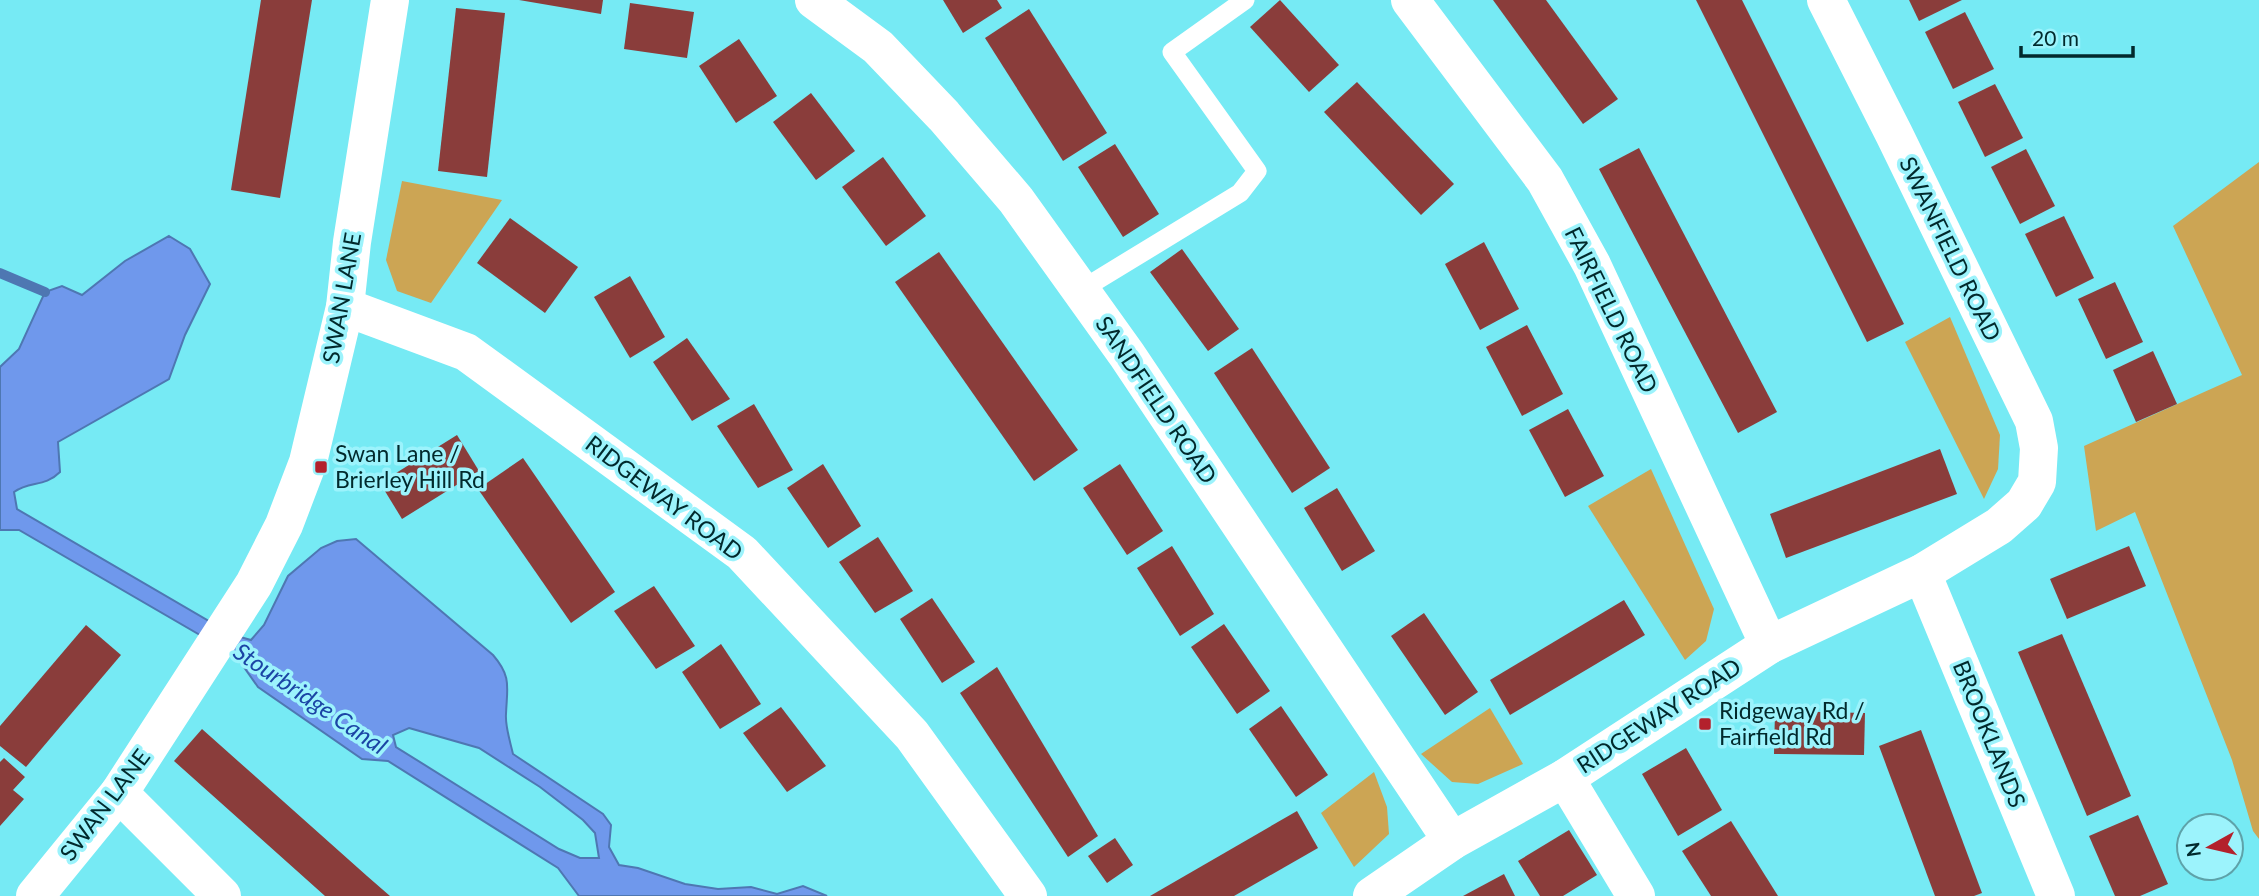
<svg xmlns="http://www.w3.org/2000/svg" width="2259" height="896" viewBox="0 0 2259 896" font-family="Lato,sans-serif">
  <style>
    .green { fill: #cca554 }
    .water { fill: #6f98ec; stroke: #4e77b2; stroke-width: 2; fill-rule: evenodd }
    .lines { fill: none; stroke-linecap: round; stroke-linejoin: round }
    .stream { stroke: #4e77b2; stroke-width: 10 }
    .building { fill: #8a3d3b }
    .service { stroke: #fff; stroke-width: 19 }
    .minor { stroke: #fff; stroke-width: 38 }
    .tertiary { stroke: #fff; stroke-width: 38 }
    .poi-dot { fill: #b3212c; stroke: #9cf3fc; stroke-width: 2.5 }
    .labels { text-anchor: middle; stroke-width: 7; stroke-linejoin: round; paint-order: stroke }
    .street-label { font-size: 23px; fill: #01292c; stroke: #9cf3fc }
    .poi-label { font-size: 23px; fill: #01292c; stroke: #9cf3fc; text-anchor: start }
    .water-label { font-size: 24px; font-style: italic; fill: #1b45a5; stroke: #9cf3fc }
  </style>
  <rect width="100%" height="100%" fill="#76eaf4"/>
  <g class="green">
    <polygon points="2259,162 2259,839 2253,831 2232,760 2135,512 2096,531 2084,446 2242,375 2173,226"/>
    <polygon points="402,181 502,200 431,303 397,291 386,260"/>
    <polygon points="1950,317 2000,435 1998,469 1984,499 1905,342"/>
    <polygon points="1651,469 1714,609 1706,641 1685,660 1588,506"/>
    <polygon points="1490,708 1523,764 1478,784 1452,782 1421,754"/>
    <polygon points="1374,772 1387,807 1389,834 1354,867 1321,813"/>
  </g>
  <path class="water" d="M 169,236 L 190,249 L 210,284 L 185,335 L 169,379 L 58,442 L 60,472 C 44,488 30,480 14,492 L 17,509 L 233,635 L 251,640 L 264,625 L 288,576 L 321,548 L 337,541 L 356,539 L 493,655 C 512,677 507,687 506,714 C 505,726 510,741 513,754 L 603,814 L 611,825 L 609,847 L 619,865 L 638,868 L 685,884 L 718,889 L 751,887 L 777,894 L 803,886 L 827,896 L 579,896 L 558,868 L 388,761 L 362,759 L 258,687 L 236,656 L 19,530 L 0,530 L 0,367 L 19,349 L 45,292 L 62,286 L 82,295 L 125,261 ZM 409,728 L 479,748 L 540,787 L 583,820 L 595,833 L 599,858 L 580,858 L 559,849 L 396,747 L 393,735 Z"/>
  <g class="lines">
    <polyline class="stream" points="0,273 45,292"/>
  </g>
  <g class="building">
    <polygon points="261,0 312,0 280,198 231,190"/>
    <polygon points="519,0 603,0 601,14"/>
    <polygon points="943,0 997,0 1002,8 963,33"/>
    <polygon points="1280,0 1339,65 1309,92 1250,27"/>
    <polygon points="1493,0 1546,0 1618,99 1583,124"/>
    <polygon points="1696,0 1742,0 1904,324 1867,342"/>
    <polygon points="1909,0 1962,0 1919,21"/>
    <polygon points="630,3 694,12 687,58 624,49"/>
    <polygon points="456,8 505,13 487,177 438,171"/>
    <polygon points="1029,9 1107,133 1063,161 985,38"/>
    <polygon points="1965,12 1994,69 1953,89 1925,32"/>
    <polygon points="739,39 777,96 736,123 699,66"/>
    <polygon points="1357,82 1454,184 1421,215 1324,112"/>
    <polygon points="1995,84 2023,138 1985,157 1958,102"/>
    <polygon points="811,93 855,151 816,180 773,122"/>
    <polygon points="1115,144 1159,214 1123,237 1078,167"/>
    <polygon points="1639,148 1777,412 1738,433 1599,169"/>
    <polygon points="2026,149 2055,206 2020,224 1991,167"/>
    <polygon points="883,157 926,216 886,246 842,187"/>
    <polygon points="2064,216 2094,278 2056,297 2025,234"/>
    <polygon points="510,218 578,267 545,313 477,263"/>
    <polygon points="1484,242 1519,309 1480,330 1445,264"/>
    <polygon points="1182,249 1239,329 1208,351 1150,272"/>
    <polygon points="939,252 1078,450 1034,481 895,282"/>
    <polygon points="630,276 665,337 630,358 594,297"/>
    <polygon points="2115,282 2143,342 2106,359 2078,299"/>
    <polygon points="1527,325 1563,394 1522,416 1486,347"/>
    <polygon points="687,338 730,399 692,421 653,362"/>
    <polygon points="1252,348 1330,468 1292,493 1214,373"/>
    <polygon points="2153,351 2177,404 2136,422 2113,370"/>
    <polygon points="754,404 793,470 758,488 717,426"/>
    <polygon points="1568,409 1604,476 1565,497 1529,430"/>
    <polygon points="457,435 479,471 402,519 380,483"/>
    <polygon points="1940,449 1957,494 1786,558 1770,514"/>
    <polygon points="523,458 615,592 571,623 478,489"/>
    <polygon points="823,464 861,526 828,548 787,488"/>
    <polygon points="1120,464 1163,531 1127,555 1083,488"/>
    <polygon points="1337,488 1375,551 1342,571 1304,508"/>
    <polygon points="878,537 913,591 875,613 839,562"/>
    <polygon points="1172,546 1214,614 1180,636 1137,568"/>
    <polygon points="2129,546 2146,586 2067,619 2050,579"/>
    <polygon points="654,586 695,646 656,669 614,611"/>
    <polygon points="932,598 975,662 942,683 900,619"/>
    <polygon points="1624,600 1645,635 1510,715 1490,680"/>
    <polygon points="1424,613 1478,692 1445,715 1391,636"/>
    <polygon points="1224,624 1270,691 1237,714 1191,647"/>
    <polygon points="86,625 121,655 26,767 0,746 0,726"/>
    <polygon points="2062,634 2131,796 2087,816 2018,652"/>
    <polygon points="721,644 761,704 720,729 682,672"/>
    <polygon points="997,667 1098,836 1068,857 960,693"/>
    <polygon points="1281,706 1328,775 1296,797 1249,729"/>
    <polygon points="781,707 826,766 787,792 743,733"/>
    <polygon points="1775,711 1865,713 1864,755 1774,754"/>
    <polygon points="202,729 367,876 390,896 325,896 174,761"/>
    <polygon points="1921,730 1982,893 1974,896 1935,896 1879,746"/>
    <polygon points="1686,748 1722,810 1678,836 1642,774"/>
    <polygon points="4,758 25,777 13,790 24,799 0,826 0,762"/>
    <polygon points="1297,811 1318,848 1234,896 1150,896"/>
    <polygon points="2138,815 2168,884 2140,896 2115,896 2089,836"/>
    <polygon points="1731,821 1778,896 1711,896 1682,851"/>
    <polygon points="1569,830 1597,875 1563,896 1540,896 1518,861"/>
    <polygon points="1115,838 1133,865 1107,883 1088,856"/>
    <polygon points="1504,874 1515,896 1463,896"/>
  </g>
  <g class="lines">
    <polyline class="service" points="1081,290 1240,193 1257,171 1172,52 1245,0"/>
    <g class="minor">
      <polyline points="814,0 878,47 944,116 1016,200 1127,355 1452,841"/>
      <polyline points="1410,0 1545,180 1592,265 1769,645"/>
      <polyline points="345,307 466,352 742,553 912,735 1028,896"/>
      <polyline points="1922,573 2056,896"/>
      <polyline points="1565,778 1636,896"/>
      <polyline points="119,793 222,896"/>
      <polyline points="1372,896 1452,841 1565,778 1769,645 1922,573 1999,526 2024,504 2037,482 2039,448 2034,421 1894,134 1826,0"/>
    </g>
    <polyline class="tertiary" points="35,896 119,793 254,584 284,525 308,462 345,307 352,242 390,0"/>
  </g>
  <g class="poi-dot">
    <rect x="314" y="460" width="14" height="14" rx="3.5"/>
    <rect x="1698" y="717" width="14" height="14" rx="3.5"/>
  </g>
  <g class="labels">
    <g class="street-label">
      <text transform="translate(1950 249) rotate(64)" y="8">SWANFIELD ROAD</text>
      <text transform="translate(342 298) rotate(-80)" y="8">SWAN LANE</text>
      <text transform="translate(1611 310) rotate(64)" y="8">FAIRFIELD ROAD</text>
      <text transform="translate(1156 400) rotate(56)" y="8">SANDFIELD ROAD</text>
      <text transform="translate(664 498) rotate(37)" y="8">RIDGEWAY ROAD</text>
      <text transform="translate(1659 716) rotate(-33)" y="8">RIDGEWAY ROAD</text>
      <text transform="translate(1989 734) rotate(68)" y="8">BROOKLANDS</text>
      <text transform="translate(105 805) rotate(-53)" y="8">SWAN LANE</text>
    </g>
    <g class="poi-label">
      <text x="335" y="462">Swan Lane /<tspan x="335" dy="26">Brierley Hill Rd</tspan></text>
      <text x="1719" y="719">Ridgeway Rd /<tspan x="1719" dy="26">Fairfield Rd</tspan></text>
    </g>
    <g class="water-label">
      <text transform="translate(310 699) rotate(34)" y="8">Stourbridge Canal</text>
    </g>
  </g>
  <g transform="translate(2210 847) rotate(262)"><circle r="33" fill="#9cf3fc" stroke="#5ea2a9" stroke-width="2"/>
  <path d="M0-5L12 26L0 18L-12 26Z" fill="#b3212c"/>
  <text y="-10" font-size="19" font-weight="bold" text-anchor="middle" fill="#01292c">N</text>
  </g>
  <path d="M2021 46v10h112v-10" fill="none" stroke="#01292c" stroke-width="3.5"/>
  <text x="2032" y="46" font-size="21" fill="#01292c" stroke="#9cf3fc" stroke-width="5" paint-order="stroke">20 m</text>
</svg>
